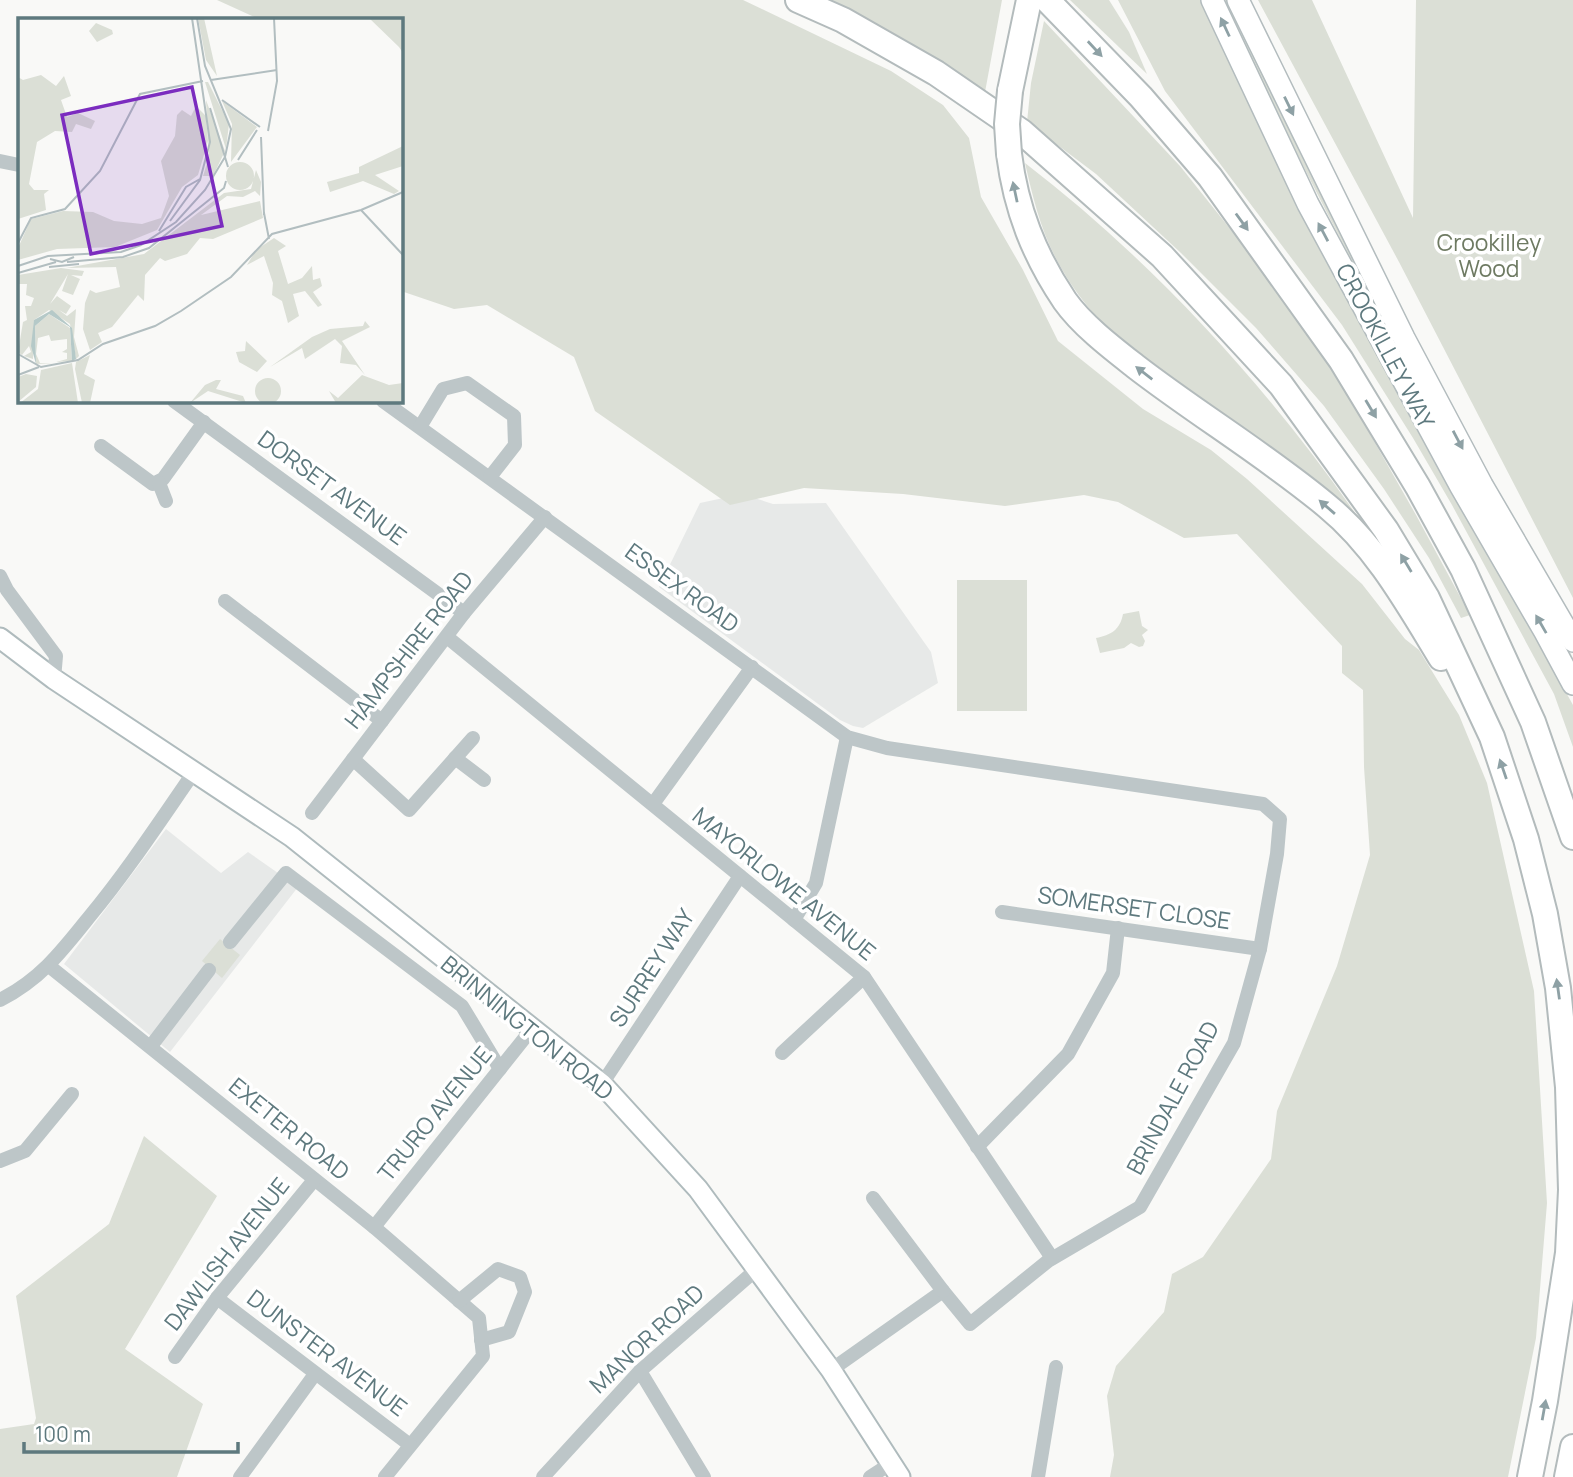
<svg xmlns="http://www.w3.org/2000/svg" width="1573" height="1477" viewBox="0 0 1573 1477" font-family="Manrope,sans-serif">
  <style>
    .built { fill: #e7e9e8 }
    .green { fill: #dbdfd6 }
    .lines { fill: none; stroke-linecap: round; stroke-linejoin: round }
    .secondary-casing { stroke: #afbbbd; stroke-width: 23 }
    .primary-casing { stroke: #b3bcbe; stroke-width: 24 }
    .highway-casing { stroke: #b3bbbc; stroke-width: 28 }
    .street { stroke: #bdc6c8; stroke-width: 14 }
    .secondary { stroke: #fff; stroke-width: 19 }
    .primary { stroke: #fff; stroke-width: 21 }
    .highway { stroke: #fff; stroke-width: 24 }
    .highway-bridge-casing { stroke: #b3bbbc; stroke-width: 28; stroke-linecap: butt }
    .highway-bridge { stroke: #fff; stroke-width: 24 }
    .oneway { fill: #8ea1a5 }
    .labels { text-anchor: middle; stroke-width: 7; stroke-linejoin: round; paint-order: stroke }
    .park-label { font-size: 23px; fill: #6e7a62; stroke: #fff }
    .street-label { font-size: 23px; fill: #5e797e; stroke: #fff }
    .inset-road { fill: none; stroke: #b2bec0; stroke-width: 2 }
    .view { fill: #7b2cbf; fill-opacity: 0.15; stroke: #7b2cbf; stroke-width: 3.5 }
    .inset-edge { fill: none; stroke: #5e797e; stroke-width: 3.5 }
  </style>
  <rect width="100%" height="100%" fill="#f9f9f7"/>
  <g class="built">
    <polygon points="742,494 773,504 826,503 931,652 938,683 863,728 853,726 840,720 659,587 700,503"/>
    <polygon points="166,829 221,873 248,852 298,887 170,1052 64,964"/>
  </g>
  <g class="green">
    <polygon points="217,0 743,0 891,71 943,105 969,138 981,197 1023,270 1058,341 1143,409 1211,450 1247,479 1362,584 1405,639 1419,650 1459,715 1487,783 1534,991 1547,1203 1536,1338 1508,1477 1110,1477 1114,1455 1107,1396 1116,1366 1164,1312 1172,1274 1203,1257 1271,1159 1277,1111 1337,966 1370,855 1364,767 1363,690 1342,673 1342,646 1237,534 1184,538 1118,502 1084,495 1005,506 903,494 804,488 730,505 595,411 574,357 487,305 454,309 401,291 401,19 259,19"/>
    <polygon points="829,0 1002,0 985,92 888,30"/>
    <polygon points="1070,0 1109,0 1129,32 1147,74"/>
    <polygon points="1118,0 1204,0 1460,501 1573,705 1573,747 1554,694 1452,505 1413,438 1342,325 1165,91"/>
    <path d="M 1223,0 L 1228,0 L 1573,658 L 1573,667 C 1452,447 1328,228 1223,0 Z"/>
    <polygon points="1258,0 1312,0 1413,218 1416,0 1573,0 1573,598 1399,262"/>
    <polygon points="1044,21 1180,166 1267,275 1328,360 1416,515 1470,615 1461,618 1429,558 1384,489 1324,406 1256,328 1181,253 1096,174 1027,122 1031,83"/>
    <path d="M 1025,163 C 1159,266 1274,394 1369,533 C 1345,507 1319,482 1290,462 C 1209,404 1108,355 1059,264 C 1041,232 1033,198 1025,163 Z"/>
    <rect x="957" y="580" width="70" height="131"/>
    <path d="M 1139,611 L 1142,626 L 1148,630 L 1142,635 L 1145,641 L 1143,646 L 1139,647 L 1131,643 L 1124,648 L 1100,653 L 1096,638 C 1111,635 1120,630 1123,614 Z"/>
    <polygon points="220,939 240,955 222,978 202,961"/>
    <polygon points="144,1136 217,1196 125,1349 203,1404 177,1477 0,1477 0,1429 34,1424 36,1418 16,1296 109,1224"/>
  </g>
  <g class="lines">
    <defs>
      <polyline id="secondary" points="0,638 54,679 292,837 602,1084 698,1189 831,1370 900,1477"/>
      <g id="primary">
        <polyline points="1212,0 1308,204 1461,487 1545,632 1573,684"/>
        <polyline points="1238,0 1404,338 1482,485 1573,641"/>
      </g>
      <g id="highway">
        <polyline points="798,0 843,20 936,73 1022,132 1162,256 1281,385 1386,530 1427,598 1492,737 1526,839 1545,914 1558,988 1568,1087 1571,1190 1568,1253 1545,1401 1530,1477"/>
        <polyline points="1047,0 1141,97 1210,177 1341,360 1418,487 1463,569 1533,722 1573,837"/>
        <polyline points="1010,91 1029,0"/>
        <path d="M 1009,154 C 1016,209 1034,255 1065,301 C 1082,325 1112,348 1135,366 C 1197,414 1266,455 1327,506 C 1376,546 1408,604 1441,658"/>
        <polyline points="1567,1477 1573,1447"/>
      </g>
    </defs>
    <use href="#secondary" class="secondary-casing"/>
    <use href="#primary" class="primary-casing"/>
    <use href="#highway" class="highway-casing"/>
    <g class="street">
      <polyline points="0,161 19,165"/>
      <polyline points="174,401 464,613"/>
      <polyline points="383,401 847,737 887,748 1263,804 1280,819 1277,854 1260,949 1234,1043 1140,1207 1048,1261 970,1324 943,1291 831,1370"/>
      <polyline points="420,427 443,389 467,383 514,416 515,445 490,477"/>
      <polyline points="101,446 153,484 163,479 204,422"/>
      <polyline points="159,483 166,501"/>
      <polyline points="0,576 7,590 56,656 54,679"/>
      <polyline points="225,601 382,721"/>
      <polyline points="447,637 864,977 1052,1258"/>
      <polyline points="455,758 484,780"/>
      <polyline points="353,759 409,810 473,738"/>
      <polyline points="653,804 752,667"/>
      <polyline points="312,813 464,613 545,517"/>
      <polyline points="1002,912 1260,949"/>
      <polyline points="794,920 816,883 847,737"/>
      <polyline points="230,942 286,873 462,1006 500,1069"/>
      <polyline points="49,966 374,1227 479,1318 483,1356 385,1477"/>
      <path d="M 0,1000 C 41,979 62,951 90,916 C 128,870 160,821 194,772"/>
      <polyline points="151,1046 209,970"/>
      <polyline points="782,1053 864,977"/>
      <polyline points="602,1084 740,876"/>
      <polyline points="977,1147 1068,1054 1113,973 1118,928"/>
      <polyline points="0,1161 25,1151 72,1094"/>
      <polyline points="873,1198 943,1291"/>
      <polyline points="374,1227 531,1030"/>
      <polyline points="217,1298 410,1445"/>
      <polyline points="459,1301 498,1269 520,1277 525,1292 509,1332 481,1340"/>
      <polyline points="175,1357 217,1298 314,1180"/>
      <polyline points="640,1371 704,1477"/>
      <polyline points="240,1477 315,1374"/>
      <polyline points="543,1477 640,1371 757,1269"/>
      <polyline points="870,1477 890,1464"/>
      <polyline points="1038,1477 1056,1367"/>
    </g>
    <use href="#secondary" class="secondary"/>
    <use href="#primary" class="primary"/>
    <use href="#highway" class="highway"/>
    <defs>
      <polyline id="highway-bridge" points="1009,154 1007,124 1010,91"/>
    </defs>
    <use href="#highway-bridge" class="highway-bridge-casing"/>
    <use href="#highway-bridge" class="highway-bridge"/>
  </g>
  <defs><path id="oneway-solid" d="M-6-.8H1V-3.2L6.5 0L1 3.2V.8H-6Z" transform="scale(1.75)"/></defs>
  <g class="oneway">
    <use href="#oneway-solid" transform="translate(1225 27) rotate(-115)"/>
    <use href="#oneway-solid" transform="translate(1095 49) rotate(47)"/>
    <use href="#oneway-solid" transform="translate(1289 106) rotate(64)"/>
    <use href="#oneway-solid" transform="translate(1015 192) rotate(-102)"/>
    <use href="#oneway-solid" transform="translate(1242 222) rotate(54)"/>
    <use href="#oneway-solid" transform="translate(1323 232) rotate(-118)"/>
    <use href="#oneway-solid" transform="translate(1144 373) rotate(-142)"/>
    <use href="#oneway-solid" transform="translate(1371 409) rotate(59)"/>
    <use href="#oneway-solid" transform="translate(1458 440) rotate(62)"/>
    <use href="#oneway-solid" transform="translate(1327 507) rotate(-139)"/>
    <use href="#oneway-solid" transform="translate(1406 563) rotate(-121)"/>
    <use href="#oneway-solid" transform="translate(1541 624) rotate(-120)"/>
    <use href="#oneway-solid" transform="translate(1503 769) rotate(-109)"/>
    <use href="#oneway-solid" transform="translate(1558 989) rotate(-98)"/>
    <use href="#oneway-solid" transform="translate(1544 1410) rotate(-80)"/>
  </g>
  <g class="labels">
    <g class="park-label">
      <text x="1489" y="251">Crookilley<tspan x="1489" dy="26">Wood</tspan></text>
    </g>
    <g class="street-label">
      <text transform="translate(1385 346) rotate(62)" y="8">CROOKILLEY WAY</text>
      <text transform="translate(332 488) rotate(36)" y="8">DORSET AVENUE</text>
      <text transform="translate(682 588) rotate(36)" y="8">ESSEX ROAD</text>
      <text transform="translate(409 650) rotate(-52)" y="8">HAMPSHIRE ROAD</text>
      <text transform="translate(784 884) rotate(39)" y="8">MAYORLOWE AVENUE</text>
      <text transform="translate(1134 908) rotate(8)" y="8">SOMERSET CLOSE</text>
      <text transform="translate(652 968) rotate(-57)" y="8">SURREY WAY</text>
      <text transform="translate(527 1028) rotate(39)" y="8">BRINNINGTON ROAD</text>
      <text transform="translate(1173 1098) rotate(-62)" y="8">BRINDALE ROAD</text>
      <text transform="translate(435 1114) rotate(-51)" y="8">TRURO AVENUE</text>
      <text transform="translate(289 1129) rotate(39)" y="8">EXETER ROAD</text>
      <text transform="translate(227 1254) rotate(-52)" y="8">DAWLISH AVENUE</text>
      <text transform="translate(647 1339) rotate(-43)" y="8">MANOR ROAD</text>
      <text transform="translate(327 1353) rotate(37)" y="8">DUNSTER AVENUE</text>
    </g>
  </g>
  <g transform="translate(18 18)">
    <rect width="385" height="385" fill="#f9f9f7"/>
    <path d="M 180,0 L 186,0 L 199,58 L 188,42 ZM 351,0 L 385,0 L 385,35 L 381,29 ZM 78,5 L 94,12 L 95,16 L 79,24 L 71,13 ZM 23,57 L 38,68 L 46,58 L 53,78 L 43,82 L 49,99 L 60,95 L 77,103 L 73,111 L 58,106 L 54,114 L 37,113 L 19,124 L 11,166 L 16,172 L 31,172 L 26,176 L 28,192 L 0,201 L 0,59 L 5,62 ZM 187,64 L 190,64 L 211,106 L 208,131 ZM 188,82 L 207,133 L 195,158 L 185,158 L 191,139 ZM 204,83 L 239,109 L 213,144 L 214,106 ZM 178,88 L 188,98 L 190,123 L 180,157 L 164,169 L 139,212 L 97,229 L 39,231 L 0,242 L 0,230 L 13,201 L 45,193 L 75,194 L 96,203 L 124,206 L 143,200 L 151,178 L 143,143 L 157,118 L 159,97 L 164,92 L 173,98 ZM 385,128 L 385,148 L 357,157 L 381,173 L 376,176 L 345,163 L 312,174 L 309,164 L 341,155 L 341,149 ZM208 158a14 14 0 1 1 28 0a14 14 0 1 1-28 0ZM 238,152 L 243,164 L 242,178 L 237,173 L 225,179 L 209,178 L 183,197 L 242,183 L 245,200 L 195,221 L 182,220 L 169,236 L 147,243 L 142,240 L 127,257 L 126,283 L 120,277 L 94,309 L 80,315 L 84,324 L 72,332 L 65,311 L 67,285 L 72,272 L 78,275 L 102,269 L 98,249 L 48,250 L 126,236 L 206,175 L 233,171 ZM 256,220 L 268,228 L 260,233 L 270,266 L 284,260 L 294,248 L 295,262 L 302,260 L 304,268 L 295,274 L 304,287 L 300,289 L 287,273 L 275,276 L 281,298 L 270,305 L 264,283 L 254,277 L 255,265 L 246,238 L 229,247 L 238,232 ZM 43,250 L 66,253 L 64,258 L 53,257 L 62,261 L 55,277 L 44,273 L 50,256 L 32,286 L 39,278 L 53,288 L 48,296 L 41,292 L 49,298 L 58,291 L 56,319 L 61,338 L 58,341 L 52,306 L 31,292 L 16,302 L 15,341 L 6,338 L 13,334 L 11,328 L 4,337 L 0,334 L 5,304 L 9,302 L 7,288 L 13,288 L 16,280 L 8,277 L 9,266 L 0,266 L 0,257 ZM 31,296 L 52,310 L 54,343 L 38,344 L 49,341 L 49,335 L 44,334 L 49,331 L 49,321 L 33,323 L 31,317 L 20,320 L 18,336 L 22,345 L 35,345 L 18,346 L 17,308 ZM 347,303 L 352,309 L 324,323 L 347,357 L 338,347 L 322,345 L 324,328 L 317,321 L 287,341 L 284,330 L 252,349 L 294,319 L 312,311 L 345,308 ZM 228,323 L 249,343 L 239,354 L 221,344 L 218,334 L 227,333 ZM 72,337 L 66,356 L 77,362 L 72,385 L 64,385 L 57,351 L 58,344 ZM 54,345 L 60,385 L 2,385 L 20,371 L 23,352 ZM 8,356 L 19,358 L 18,369 L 0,384 L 0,359 ZM 344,357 L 371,367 L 385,365 L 385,385 L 318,385 L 311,373 L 320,380 ZM237 373a13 13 0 1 1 26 0a13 13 0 1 1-26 0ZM 198,362 L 203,362 L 198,371 L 225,378 L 228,385 L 190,373 L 172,385 L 187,367 Z" fill="#dbdfd6"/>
    <path d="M 34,292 L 54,310 L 58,341 L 54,343 L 52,309 L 31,296 L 17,308 L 18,346 L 13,328 L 16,302 Z" fill="#b5c9c8"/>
    <path class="inset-road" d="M 193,62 L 259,52M 204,82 L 242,109M 192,90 L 210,149M 250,113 L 259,63 L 256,0M 243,119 L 246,197M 220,142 L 239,112M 343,192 L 385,237M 246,195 L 251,221M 152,203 L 182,162 L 192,124 L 174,0M 141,213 L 168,169 L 182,161M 0,225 L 13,200 L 47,191 L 82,153 L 122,76 L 185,63M 32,241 L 44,244 L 56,239M 49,244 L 105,239 L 131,230 L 206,170 L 208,163M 0,248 L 30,238 L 103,234 L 123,227 L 158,204 L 187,172 L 207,139 L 213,111 L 187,48 L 179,0M 31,249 L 61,246M 0,255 L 38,244M 0,336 L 23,349 L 60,342 L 85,326 L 137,308 L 163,293 L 213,259 L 254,216 L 343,192 L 385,174M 0,357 L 21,349"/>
    <path class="view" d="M 174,69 L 204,208 L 73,236 L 44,97 Z"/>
    <rect width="385" height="385" class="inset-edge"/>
  </g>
  <path d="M24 1442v10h214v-10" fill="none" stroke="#5e797e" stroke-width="3.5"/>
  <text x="35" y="1442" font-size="21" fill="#5e797e" stroke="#ffffff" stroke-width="5" paint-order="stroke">100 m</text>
</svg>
